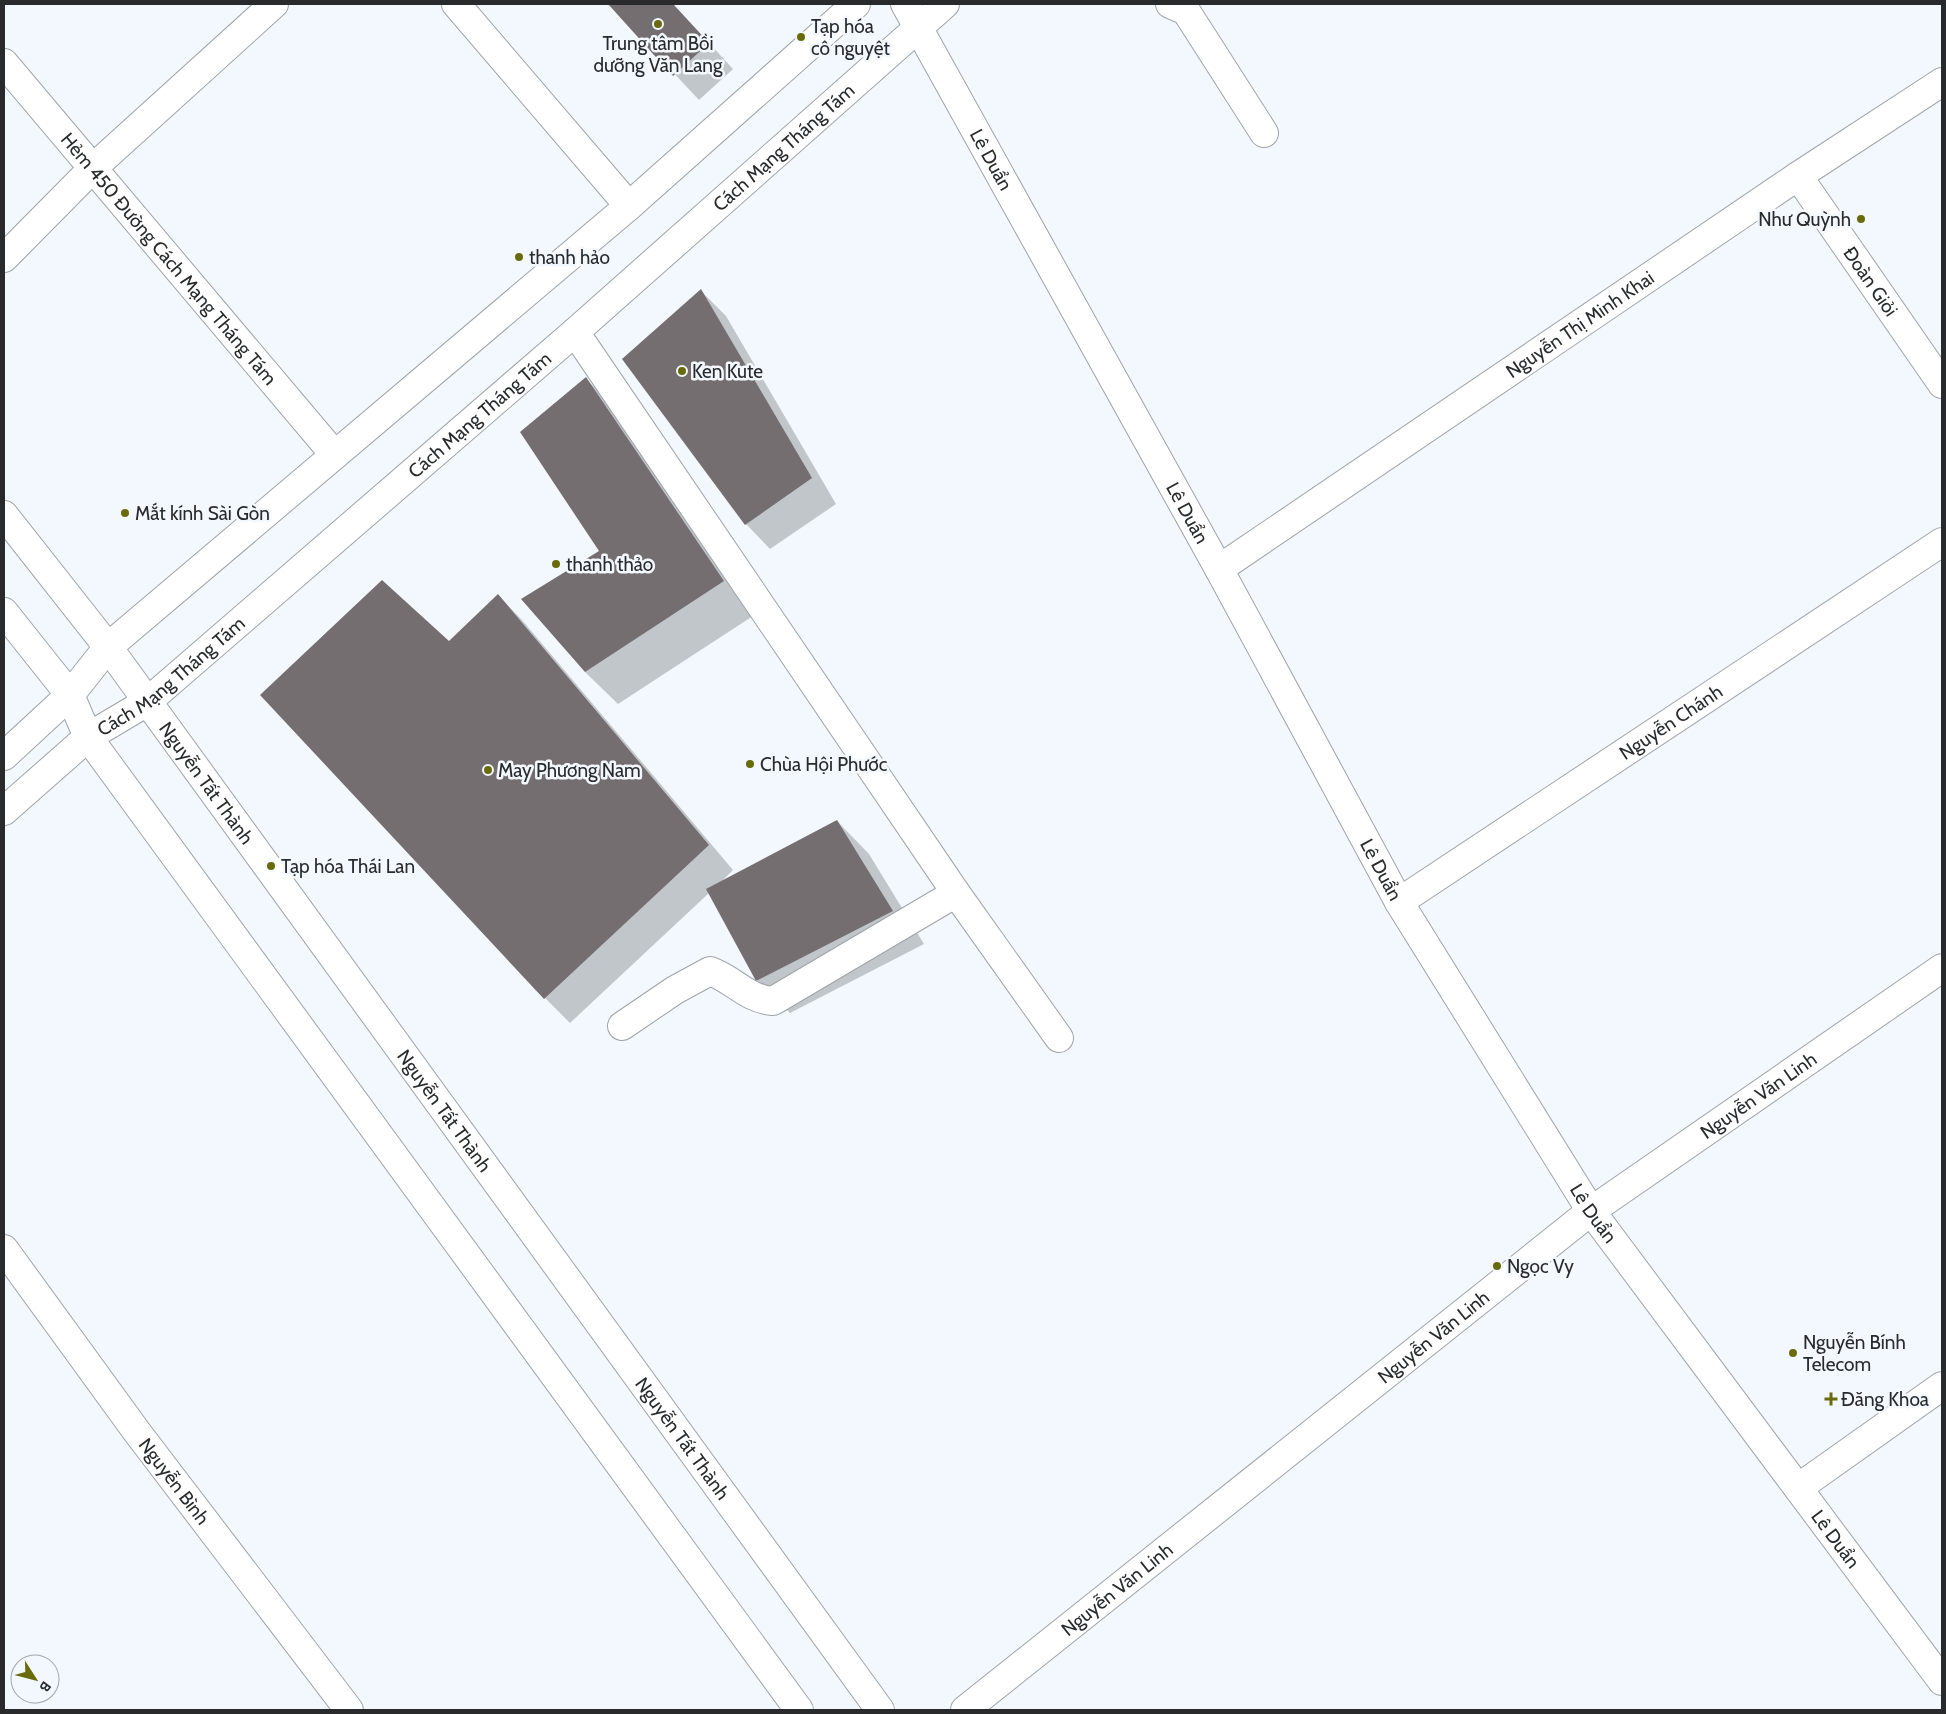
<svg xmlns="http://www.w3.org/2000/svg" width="1946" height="1714" viewBox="0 0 1946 1714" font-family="Cabin,sans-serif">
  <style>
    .shadow { fill: #0003 }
    .building { fill: #756e70 }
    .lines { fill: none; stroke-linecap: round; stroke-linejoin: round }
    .minor-casing { stroke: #9fa4a9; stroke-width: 30 }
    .major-casing { stroke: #9fa4a9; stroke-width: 30 }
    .minor { stroke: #fff; stroke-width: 28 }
    .major { stroke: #fff; stroke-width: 28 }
    .poi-dot { fill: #696b0b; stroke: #f2f8fe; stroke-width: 2 }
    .labels { text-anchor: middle; stroke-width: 5; stroke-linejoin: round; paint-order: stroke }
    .poi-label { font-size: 19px; fill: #282a2c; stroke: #f2f8fe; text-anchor: start }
    .street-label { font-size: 19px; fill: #282a2c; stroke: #f2f8fe }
  </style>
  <rect width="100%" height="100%" fill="#f2f8fe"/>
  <g class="shadow">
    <polygon points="609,4 673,4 733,69 699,100"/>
    <polygon points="701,291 726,316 836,504 770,549 746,524"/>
    <polygon points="586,379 619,412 756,614 618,704 585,672 600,551"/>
    <polygon points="498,595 522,620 733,870 721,882 837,821 869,854 924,944 790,1013 757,980 709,893 570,1023 545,998 449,643"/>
  </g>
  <g class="building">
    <polygon points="608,4 673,4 709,43 673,76"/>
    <polygon points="701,289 812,478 745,525 622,359"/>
    <polygon points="586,377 724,581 585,672 521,599 599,551 520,432"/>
    <polygon points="382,580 449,641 498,594 709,845 544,999 260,695"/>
    <polygon points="837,820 893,911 756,981 706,889"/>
  </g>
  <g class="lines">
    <defs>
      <g id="minor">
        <polyline points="456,4 629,206"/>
        <path id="s1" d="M 905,4 L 1219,569 L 1399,902 L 1591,1211 L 1942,1681"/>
        <polyline points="1170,4 1186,11 1264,133"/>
        <path id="s2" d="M 4,63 L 334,454"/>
        <path id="s3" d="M 1798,176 L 1942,384"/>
        <polyline points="4,258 93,168 274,4"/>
        <polyline points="575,332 956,893 1059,1038"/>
        <path id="s4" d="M 1219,569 L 1798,176 L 1942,82"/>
        <path id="s5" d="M 1399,902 L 1942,542"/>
        <path d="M 622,1026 L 675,990 L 710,971 C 733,979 747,999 773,1001 L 956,893"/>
        <path id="s6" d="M 4,1249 L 137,1432 L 349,1710"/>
        <polyline points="1798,1488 1942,1386"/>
        <path id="s7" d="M 965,1710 L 1591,1211 L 1942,968"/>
      </g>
      <g id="major">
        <path id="s8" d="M 4,515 L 108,647 L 880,1710"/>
        <polyline points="4,612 70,695 88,737 799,1710"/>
        <polyline points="4,756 70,695 108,647 629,206 856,4"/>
        <path id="s9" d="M 4,811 L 88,737 L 147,702 L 575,332 L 945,4"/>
      </g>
    </defs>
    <use href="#minor" class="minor-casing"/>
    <use href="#major" class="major-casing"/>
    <use href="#minor" class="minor"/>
    <use href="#major" class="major"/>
  </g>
  <g class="poi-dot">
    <circle cx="658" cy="24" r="5"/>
    <circle cx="801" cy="37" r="5"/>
    <circle cx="1861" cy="219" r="5"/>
    <circle cx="519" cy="257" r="5"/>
    <circle cx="682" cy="371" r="5"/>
    <circle cx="125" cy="513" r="5"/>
    <circle cx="556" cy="564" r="5"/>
    <circle cx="750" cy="764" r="5"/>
    <circle cx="488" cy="770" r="5"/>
    <circle cx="271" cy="866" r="5"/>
    <circle cx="1497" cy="1266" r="5"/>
    <circle cx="1793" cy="1353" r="5"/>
    <path d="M1828.5 1391.5h5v5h5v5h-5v5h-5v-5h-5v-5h5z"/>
  </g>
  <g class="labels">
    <g class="poi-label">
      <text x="811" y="33">Tạp hóa<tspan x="811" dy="22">cô nguyệt</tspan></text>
      <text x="658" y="50" text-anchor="middle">Trung tâm Bồi<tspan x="658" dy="22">dưỡng Văn Lang</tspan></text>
      <text x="1851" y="226" text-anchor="end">Như Quỳnh</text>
      <text x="529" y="264">thanh hảo</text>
      <text x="692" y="378">Ken Kute</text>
      <text x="135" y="520">Mắt kính Sài Gòn</text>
      <text x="566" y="571">thanh thảo</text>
      <text x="760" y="771">Chùa Hội Phước</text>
      <text x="498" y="777">May Phương Nam</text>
      <text x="281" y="873">Tạp hóa Thái Lan</text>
      <text x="1507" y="1273">Ngọc Vy</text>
      <text x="1803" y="1349">Nguyễn Bính<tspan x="1803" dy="22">Telecom</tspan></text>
      <text x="1841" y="1406">Đăng Khoa</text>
    </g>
    <g class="street-label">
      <text dy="7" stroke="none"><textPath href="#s9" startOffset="1025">Cách Mạng Tháng Tám</textPath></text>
      <text dy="7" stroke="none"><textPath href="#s1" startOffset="178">Lê Duẩn</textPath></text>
      <text dy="7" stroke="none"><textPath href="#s2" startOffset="256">Hẻm 450 Đường Cách Mạng Tháng Tám</textPath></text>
      <text dy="7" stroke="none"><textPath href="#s3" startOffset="128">Đoàn Giỏi</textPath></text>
      <text dy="7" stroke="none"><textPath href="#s4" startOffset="436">Nguyễn Thị Minh Khai</textPath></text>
      <text dy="7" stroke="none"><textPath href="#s9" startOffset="620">Cách Mạng Tháng Tám</textPath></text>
      <text dy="7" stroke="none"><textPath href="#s1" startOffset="582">Lê Duẩn</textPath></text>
      <text dy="7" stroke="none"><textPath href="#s9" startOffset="215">Cách Mạng Tháng Tám</textPath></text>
      <text dy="7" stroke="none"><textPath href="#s5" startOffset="326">Nguyễn Chánh</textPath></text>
      <text dy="7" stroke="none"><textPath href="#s8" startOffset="336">Nguyễn Tất Thành</textPath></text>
      <text dy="7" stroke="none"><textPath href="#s1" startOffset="988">Lê Duẩn</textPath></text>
      <text dy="7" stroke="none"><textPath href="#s7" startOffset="1004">Nguyễn Văn Linh</textPath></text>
      <text dy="7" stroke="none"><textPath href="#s8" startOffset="741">Nguyễn Tất Thành</textPath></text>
      <text dy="7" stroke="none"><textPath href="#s1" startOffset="1392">Lê Duẩn</textPath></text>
      <text dy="7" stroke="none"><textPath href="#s7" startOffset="599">Nguyễn Văn Linh</textPath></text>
      <text dy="7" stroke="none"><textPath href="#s8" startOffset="1146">Nguyễn Tất Thành</textPath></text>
      <text dy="7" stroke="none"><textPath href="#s6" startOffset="288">Nguyễn Bình</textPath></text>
      <text dy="7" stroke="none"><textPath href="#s1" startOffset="1798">Lê Duẩn</textPath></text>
      <text dy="7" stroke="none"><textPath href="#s7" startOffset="194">Nguyễn Văn Linh</textPath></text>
    </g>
  </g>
  <rect width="1946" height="1714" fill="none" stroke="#282a2c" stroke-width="10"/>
  <g transform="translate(35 1679) rotate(126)"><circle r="24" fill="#f2f8fe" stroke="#a1a6aa"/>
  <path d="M0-4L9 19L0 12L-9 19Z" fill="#696b0b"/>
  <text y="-8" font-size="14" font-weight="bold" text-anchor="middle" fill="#282a2c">B</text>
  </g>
</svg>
